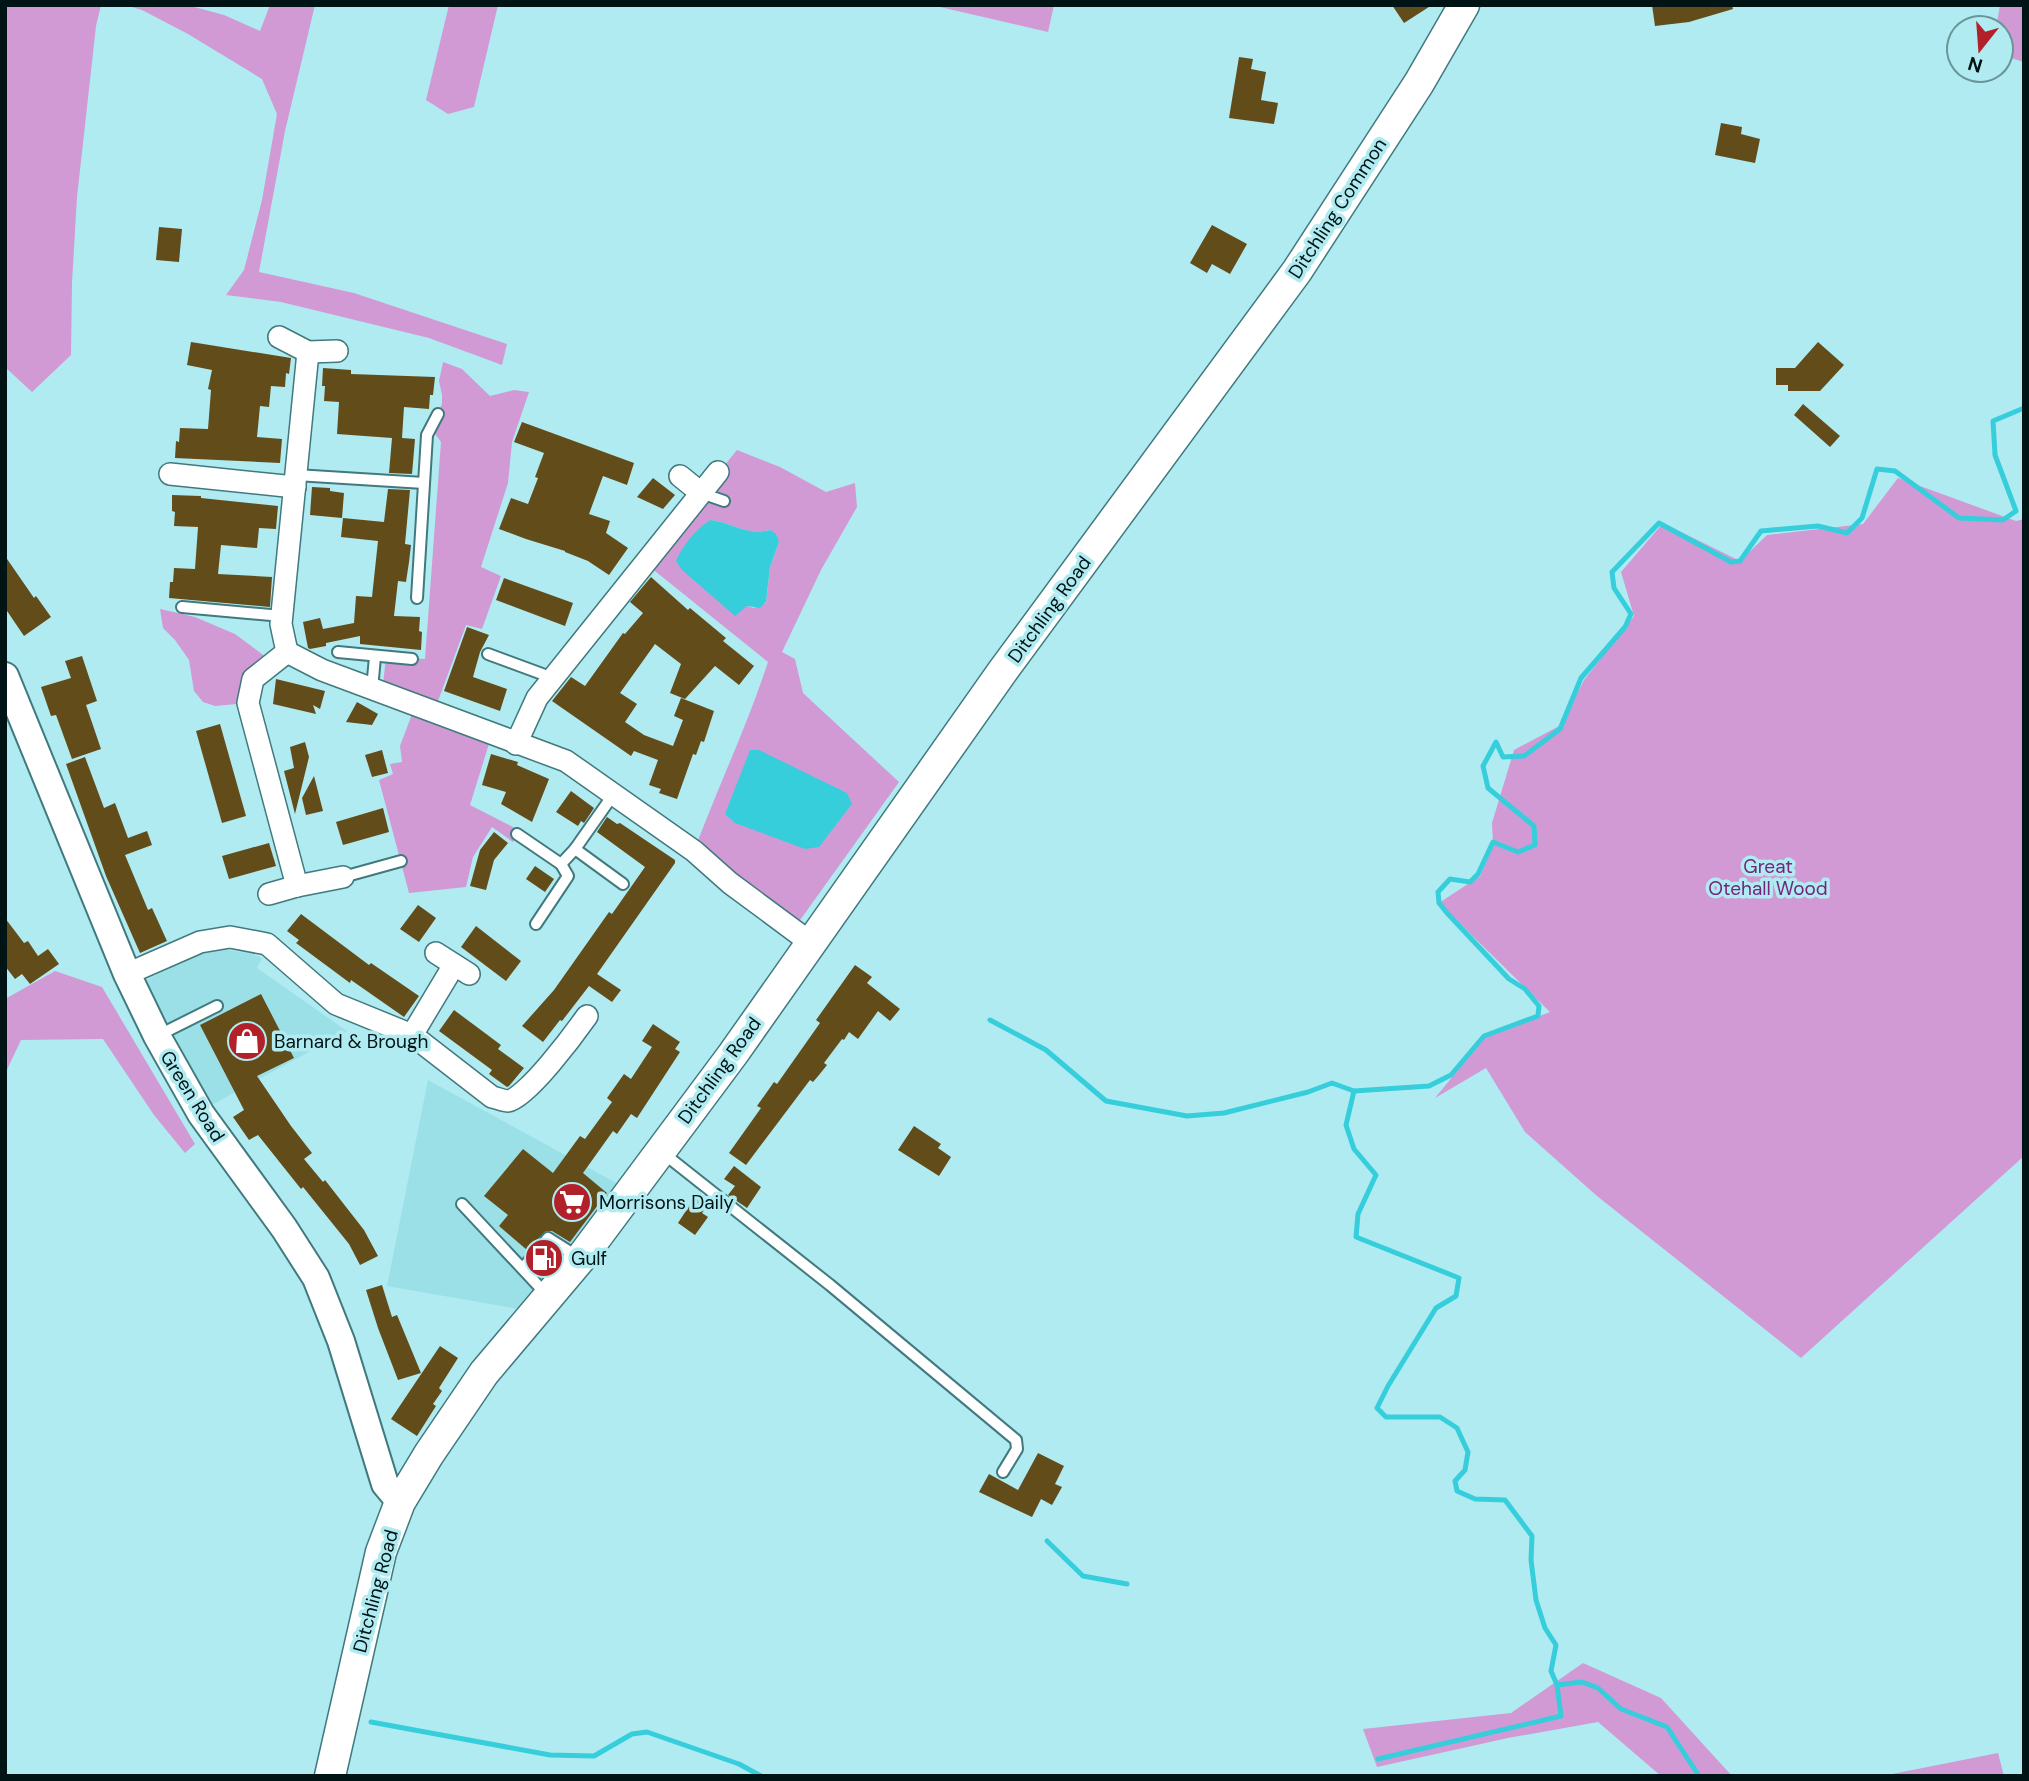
<svg xmlns="http://www.w3.org/2000/svg" width="2029" height="1781" viewBox="0 0 2029 1781" font-family="'DM Sans',sans-serif">
  <style>
    .built { fill: #9be0e7 }
    .green { fill: #d19ad4; fill-rule: evenodd }
    .water { fill: #37cedc }
    .lines { fill: none; stroke-linecap: round; stroke-linejoin: round }
    .stream { stroke: #37cedc; stroke-width: 5 }
    .building { fill: #624c1a }
    .service-casing { stroke: #40797e; stroke-width: 14 }
    .minor-casing { stroke: #40797e; stroke-width: 24 }
    .tertiary-casing { stroke: #40797e; stroke-width: 30 }
    .secondary-casing { stroke: #40797e; stroke-width: 33 }
    .service { stroke: #fff; stroke-width: 10 }
    .minor { stroke: #fff; stroke-width: 21 }
    .tertiary { stroke: #fff; stroke-width: 26 }
    .secondary { stroke: #fff; stroke-width: 30 }
    .labels { text-anchor: middle; stroke-width: 7; stroke-linejoin: round; paint-order: stroke }
    .street-label { font-size: 19px; fill: #001416; stroke: #b0ebf1 }
    .park-label { font-size: 19px; fill: #73257a; stroke: #b0ebf1 }
    .poi-label { font-size: 19px; fill: #001416; stroke: #b0ebf1; text-anchor: start }
  </style>
  <rect width="100%" height="100%" fill="#b0ebf1"/>
  <g class="built">
    <polygon points="209,947 253,954 262,958 257,968 347,1031 208,1107 141,983"/>
    <polygon points="428,1080 620,1185 518,1309 387,1286"/>
  </g>
  <g class="green">
    <polygon points="5,5 101,5 96,26 77,197 72,283 71,355 32,392 5,367"/>
    <polygon points="125,5 187,5 224,15 260,31 270,5 315,5 285,131 259,272 354,293 507,344 502,365 429,338 281,302 226,295 244,270 262,200 277,114 262,79 188,34 142,10"/>
    <polygon points="449,5 498,5 474,107 448,114 426,100"/>
    <polygon points="940,5 1054,5 1048,32 940,7"/>
    <polygon points="2000,5 2024,5 2024,62 2001,55 2001,28 1996,28"/>
    <polygon points="443,362 462,369 490,396 514,390 529,392 512,442 508,483 481,567 501,576 482,629 466,625 434,712 492,734 470,805 519,830 513,842 492,827 473,857 466,887 409,893 379,780 393,774 390,764 402,762 400,746 415,706 382,693 386,657 425,659 441,442 431,428 442,404 442,395 439,381"/>
    <path d="M 737,450 L 780,467 L 826,492 L 855,483 L 857,507 L 821,570 L 782,652 L 795,659 L 803,693 L 899,782 L 793,930 L 694,851 C 718,787 747,726 768,662 L 645,563 ZM 711,520 C 733,523 746,536 770,530 L 779,542 L 770,567 L 766,603 L 754,608 L 747,606 Z"/>
    <polygon points="1898,478 2016,521 2024,519 2024,1156 1801,1358 1597,1196 1525,1132 1486,1068 1435,1098 1485,1037 1550,1012 1439,903 1480,876 1493,845 1492,823 1514,750 1561,725 1584,680 1634,616 1621,572 1663,523 1740,561 1767,535 1863,524"/>
    <polygon points="160,609 195,617 235,634 274,663 248,703 215,706 203,702 194,691 189,660 175,640 163,628"/>
    <polygon points="55,971 102,987 195,1144 185,1153 154,1115 103,1039 21,1040 5,1074 5,999"/>
    <polygon points="1583,1663 1661,1698 1732,1776 1661,1776 1598,1722 1508,1738 1377,1767 1363,1729 1511,1713"/>
    <polygon points="1998,1753 2004,1776 1882,1776"/>
  </g>
  <g class="water">
    <path d="M 711,520 C 733,523 746,536 770,530 L 776,534 L 779,542 L 770,567 L 766,602 L 760,608 L 747,606 L 735,616 L 682,570 L 676,561 C 682,547 697,527 711,520 Z"/>
    <polygon points="750,750 759,750 847,793 852,804 819,847 805,849 735,823 725,814"/>
  </g>
  <g class="lines">
    <g class="stream">
      <polyline points="990,1020 1046,1050 1106,1101 1187,1116 1224,1113 1308,1092 1332,1083 1354,1091 1429,1086 1451,1075 1484,1036 1538,1016 1539,1006 1525,989 1509,979 1447,913 1439,903 1438,892 1450,879 1470,882 1478,874 1493,842 1518,852 1535,845 1534,826 1488,788 1483,766 1496,742 1503,757 1524,756 1560,729 1581,678 1625,627 1631,614 1614,588 1612,572 1659,523 1731,562 1740,561 1761,531 1818,526 1847,533 1862,518 1877,469 1895,471 1959,518 2003,520 2016,511 1995,455 1993,421 2024,408"/>
      <polyline points="1354,1091 1346,1125 1354,1149 1376,1175 1358,1214 1356,1237 1459,1278 1456,1296 1436,1308 1388,1386 1377,1408 1386,1417 1440,1417 1457,1428 1468,1452 1465,1470 1455,1481 1457,1491 1475,1499 1505,1500 1532,1536 1531,1560 1536,1600 1545,1628 1556,1645 1551,1671 1557,1685 1582,1682 1598,1688 1621,1709 1667,1727 1699,1776"/>
      <polyline points="1047,1541 1083,1576 1127,1584"/>
      <polyline points="371,1722 550,1755 594,1756 632,1734 647,1732 739,1764 761,1776"/>
      <polyline points="1378,1759 1561,1716 1557,1685"/>
    </g>
  </g>
  <g class="building">
    <polygon points="1392,5 1432,5 1404,23"/>
    <polygon points="1652,5 1732,5 1733,9 1689,22 1655,26"/>
    <polygon points="1239,57 1253,59 1251,69 1266,72 1261,100 1278,103 1274,124 1229,118"/>
    <polygon points="1721,123 1742,127 1741,134 1760,139 1755,163 1715,155"/>
    <polygon points="1212,225 1247,244 1230,274 1212,264 1207,273 1190,263"/>
    <polygon points="159,227 182,229 179,262 156,260"/>
    <polygon points="191,342 291,358 289,374 286,373 285,387 271,386 269,407 260,406 257,437 282,439 280,463 175,458 176,441 179,442 180,428 208,429 211,390 208,389 212,370 187,365"/>
    <polygon points="1818,342 1844,365 1820,391 1788,391 1788,385 1776,385 1776,368 1795,368"/>
    <polygon points="323,368 351,370 351,374 435,377 433,395 430,395 429,409 404,407 402,438 415,439 412,474 389,473 392,438 337,434 339,402 324,401 325,386 322,386"/>
    <polygon points="1803,404 1840,436 1830,447 1794,415"/>
    <polygon points="522,422 634,463 627,485 603,476 589,514 610,521 606,533 628,548 609,575 588,561 565,552 565,551 526,539 499,529 511,498 528,504 538,478 535,477 544,453 514,442"/>
    <polygon points="653,478 675,495 663,509 637,497"/>
    <polygon points="312,487 330,488 330,491 344,493 342,518 310,515"/>
    <polygon points="388,489 410,490 405,544 411,545 409,562 406,582 398,581 394,616 420,617 419,631 422,632 421,650 360,644 360,636 326,643 326,646 310,649 308,648 303,622 320,618 323,629 354,623 356,596 372,597 378,541 341,537 343,518 384,522"/>
    <polygon points="172,495 201,496 201,498 278,506 276,529 259,528 257,548 221,545 218,574 272,577 270,607 169,598 170,582 173,582 174,568 195,569 198,527 174,526 175,512 172,511"/>
    <polygon points="5,556 34,598 36,596 51,617 24,636 5,608"/>
    <polygon points="651,577 688,610 690,608 726,638 723,641 754,666 739,685 715,666 685,699 670,693 681,664 655,644 620,693 637,704 625,722 644,735 673,746 683,720 674,716 681,698 714,711 704,742 701,741 696,755 693,754 677,799 659,793 661,789 649,785 658,760 634,751 631,756 552,701 571,677 585,686 623,633 625,634 643,613 630,602"/>
    <polygon points="504,578 573,603 565,626 496,600"/>
    <polygon points="467,627 489,635 480,652 473,677 507,689 500,711 444,691"/>
    <polygon points="82,656 97,701 86,705 101,749 72,759 56,715 51,716 41,687 71,678 65,661"/>
    <polygon points="276,679 325,691 320,709 313,705 316,714 273,704"/>
    <polygon points="357,702 378,714 372,725 346,722"/>
    <polygon points="220,724 246,816 222,823 196,731"/>
    <polygon points="305,742 309,757 295,814 284,771 294,768 290,747"/>
    <polygon points="382,750 388,773 372,777 365,755"/>
    <polygon points="491,754 518,762 517,765 549,779 532,822 501,804 506,792 482,785"/>
    <polygon points="85,757 104,808 115,803 128,838 147,831 152,845 125,855 148,910 152,908 167,941 140,953 106,876 66,764"/>
    <polygon points="314,776 323,811 306,815 302,798"/>
    <polygon points="571,791 594,808 584,823 581,821 578,826 556,812"/>
    <polygon points="383,808 389,832 343,845 336,822"/>
    <polygon points="607,817 617,824 620,823 675,860 675,863 597,974 621,990 612,1002 589,986 562,1021 560,1020 543,1042 522,1026 554,990 609,912 612,914 645,867 597,832"/>
    <polygon points="494,832 508,843 494,860 486,890 470,886 480,850"/>
    <polygon points="269,843 276,866 229,879 222,856"/>
    <polygon points="535,866 554,879 545,892 526,879"/>
    <polygon points="418,905 436,918 419,942 400,929"/>
    <polygon points="301,914 369,965 371,963 419,996 404,1017 351,980 350,983 296,943 299,940 287,931"/>
    <polygon points="5,918 24,943 28,941 38,956 48,949 59,964 30,984 22,974 15,979 5,966"/>
    <polygon points="476,926 521,961 506,981 461,947"/>
    <polygon points="855,965 872,977 867,983 900,1009 890,1021 878,1011 858,1039 849,1032 844,1040 842,1039 824,1063 827,1065 819,1075 813,1082 810,1080 746,1165 729,1153 761,1108 757,1106 774,1082 777,1084 820,1023 816,1020"/>
    <polygon points="261,994 294,1058 257,1076 291,1126 312,1153 304,1159 323,1182 325,1180 364,1230 378,1256 360,1265 349,1244 303,1187 301,1189 258,1135 249,1140 233,1117 244,1110 200,1025"/>
    <polygon points="454,1010 501,1045 498,1049 524,1068 509,1086 507,1087 489,1074 492,1070 439,1031"/>
    <polygon points="653,1024 680,1042 675,1049 680,1052 637,1118 631,1114 617,1134 613,1131 583,1173 607,1193 570,1242 552,1231 546,1231 527,1250 499,1226 508,1215 484,1196 523,1149 553,1173 580,1136 585,1139 612,1102 607,1098 624,1074 631,1079 652,1047 642,1041"/>
    <polygon points="914,1126 941,1144 938,1148 951,1157 939,1176 898,1150"/>
    <polygon points="734,1166 761,1187 747,1208 728,1195 735,1186 724,1179"/>
    <polygon points="695,1197 708,1205 702,1213 708,1217 695,1235 678,1223"/>
    <polygon points="550,1248 560,1256 545,1274 535,1266"/>
    <polygon points="382,1285 392,1317 397,1315 421,1373 398,1380 378,1328 366,1290"/>
    <polygon points="440,1346 458,1358 439,1388 442,1391 433,1404 436,1406 417,1436 391,1419"/>
    <polygon points="1038,1453 1064,1466 1055,1484 1062,1487 1052,1505 1041,1499 1032,1517 979,1492 989,1474 1018,1490"/>
  </g>
  <g class="lines">
    <defs>
      <g id="service">
        <polyline points="296,475 424,483"/>
        <polyline points="701,493 724,501"/>
        <polyline points="417,598 427,435 438,414"/>
        <polyline points="182,607 282,616"/>
        <polyline points="338,652 412,659"/>
        <polyline points="488,654 553,678"/>
        <polyline points="372,689 375,657"/>
        <polyline points="517,834 561,864 575,849 613,795"/>
        <polyline points="575,849 623,884"/>
        <polyline points="343,877 401,861"/>
        <polyline points="536,924 568,876 561,864"/>
        <polyline points="157,1036 217,1006"/>
        <polyline points="663,1153 830,1285 1016,1440 1017,1449 1003,1472"/>
        <polyline points="462,1204 547,1295"/>
        <polyline points="523,1268 548,1238 578,1257"/>
      </g>
      <g id="minor">
        <polyline points="279,337 308,352 337,351"/>
        <polyline points="170,474 295,487"/>
        <polyline points="680,476 701,493"/>
        <polyline points="287,652 322,670 566,761 694,851 730,883 811,943"/>
        <polyline points="516,744 537,698 718,472"/>
        <polyline points="297,886 248,703 253,679 287,652 281,624 308,352"/>
        <polyline points="269,894 297,886 343,877"/>
        <polyline points="436,953 469,974"/>
        <path d="M 127,974 L 200,942 L 230,937 L 267,944 L 336,1004 L 412,1035 L 492,1097 C 497,1098 504,1101 508,1101 C 527,1098 575,1033 587,1016"/>
        <polyline points="412,1035 454,965"/>
      </g>
      <polyline id="tertiary" points="5,676 127,974 157,1036 201,1114 284,1228 316,1278 341,1341 385,1484 400,1502"/>
      <polyline id="secondary" points="330,1776 381,1552 400,1502 429,1454 484,1373 581,1258 733,1054 1002,672 1297,271 1419,83 1464,5"/>
    </defs>
    <use href="#service" class="service-casing"/>
    <use href="#minor" class="minor-casing"/>
    <use href="#tertiary" class="tertiary-casing"/>
    <use href="#secondary" class="secondary-casing"/>
    <use href="#service" class="service"/>
    <use href="#minor" class="minor"/>
    <use href="#tertiary" class="tertiary"/>
    <use href="#secondary" class="secondary"/>
  </g>
  <defs>
    <symbol id="shop-disc" viewBox="-11 -11 22 22"><circle r="9.5" fill="#b2212a" stroke="#b0ebf1"/><path d="M-5-2.5h2.3a2.7 3.5 0 0 1 5.4 0H5L5.5 6h-11ZM-1.5-2.5h3a1.5 2.3 0 0 0-3 0Z" fill="#fff"/></symbol>
    <symbol id="supermarket-disc" viewBox="-11 -11 22 22"><circle r="9.5" fill="#b2212a" stroke="#b0ebf1"/><path d="M-6-5.5h2.5l.6 2H6L4.5 2H-2.5L-4.4-4H-6ZM-1.5 3.2a1.3 1.3 0 1 0 .1 0ZM3 3.2a1.3 1.3 0 1 0 .1 0Z" fill="#fff"/></symbol>
    <symbol id="fuel-disc" viewBox="-11 -11 22 22"><circle r="9.5" fill="#b2212a" stroke="#b0ebf1"/><path d="M-5.5-6h7V0h2V4h1.3V-2.5L3-4.5l.8-.8L6-3V5H2.5V1h-1V6h-7ZM-4.2-4.7v3.2H.2V-4.7Z" fill="#fff"/></symbol>
  </defs>
  <g fill-rule="evenodd">
    <use href="#shop-disc" x="225" y="1019" width="44" height="44"/>
    <use href="#supermarket-disc" x="550" y="1180" width="44" height="44"/>
    <use href="#fuel-disc" x="522" y="1236" width="44" height="44"/>
  </g>
  <g class="labels">
    <g class="street-label">
      <text transform="translate(1337 208) rotate(-57)" y="7">Ditchling Common</text>
      <text transform="translate(1049 609) rotate(-54)" y="7">Ditchling Road</text>
      <text transform="translate(719 1070) rotate(-54)" y="7">Ditchling Road</text>
      <text transform="translate(193 1096) rotate(58)" y="7">Green Road</text>
      <text transform="translate(375 1591) rotate(-75)" y="7">Ditchling Road</text>
    </g>
    <g class="park-label">
      <text x="1768" y="873">Great<tspan x="1768" dy="22">Otehall Wood</tspan></text>
    </g>
    <g class="poi-label">
      <text x="274" y="1048">Barnard &amp; Brough</text>
      <text x="599" y="1209">Morrisons Daily</text>
      <text x="571" y="1265">Gulf</text>
    </g>
  </g>
  <rect width="2029" height="1781" fill="none" stroke="#001416" stroke-width="14"/>
  <g transform="translate(1980 49) rotate(197)"><circle r="33" fill="#b0ebf1" stroke="#6a9599" stroke-width="2"/>
  <path d="M0-5L12 26L0 18L-12 26Z" fill="#b2212a"/>
  <text y="-10" font-size="19" font-weight="bold" text-anchor="middle" fill="#001416">N</text>
  </g>
</svg>
